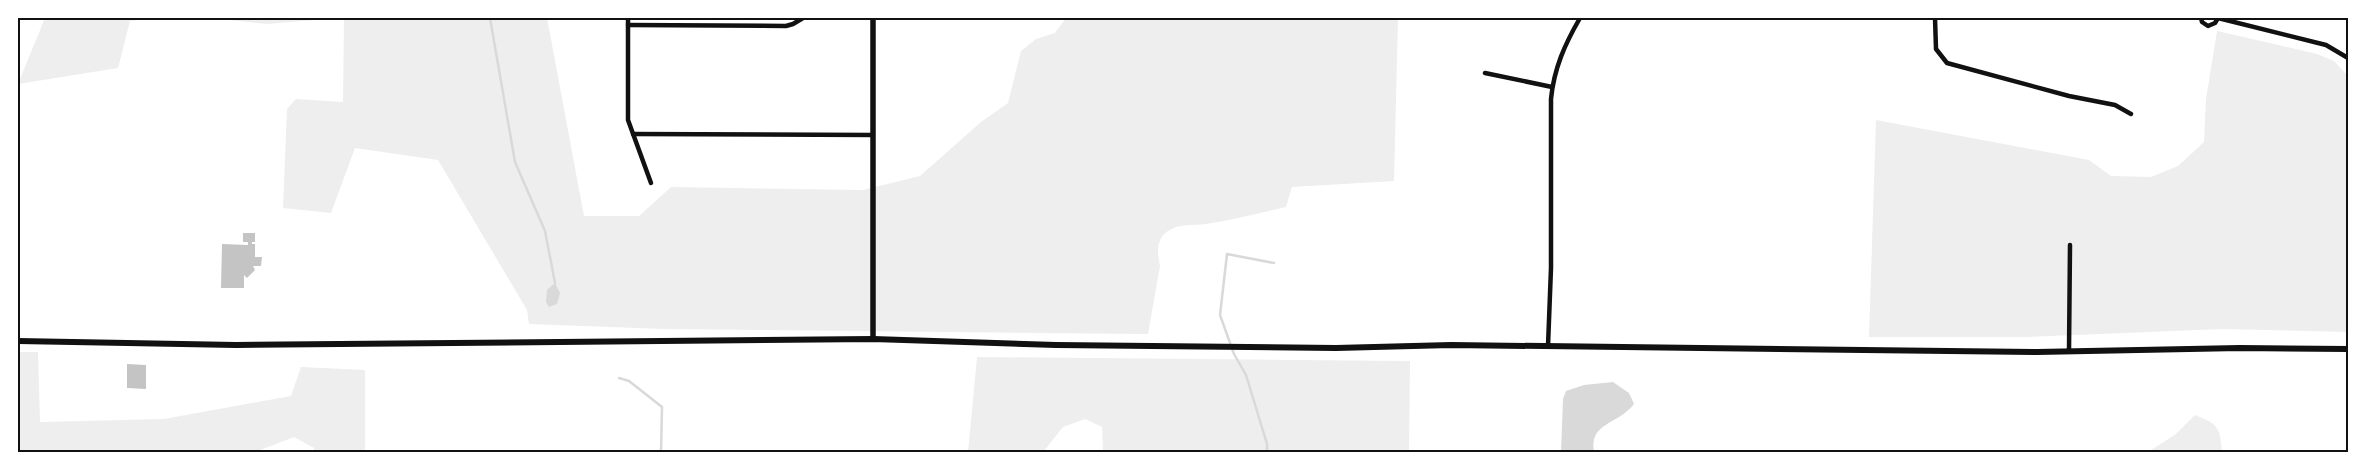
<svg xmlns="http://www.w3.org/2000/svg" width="2366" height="470" viewBox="0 0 2366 470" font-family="Lato,sans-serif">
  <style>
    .green { fill: #eee }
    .water { fill: #d9d9d9 }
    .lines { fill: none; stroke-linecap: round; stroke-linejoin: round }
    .stream { stroke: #d9d9d9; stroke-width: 2.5 }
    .building { fill: #c4c4c4 }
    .minor { stroke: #111; stroke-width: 4.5 }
    .tertiary { stroke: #111; stroke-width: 5.5 }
    .secondary { stroke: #111; stroke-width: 6 }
    .neatline { fill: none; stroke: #111; stroke-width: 2 }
  </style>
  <rect width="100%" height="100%" fill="#fff"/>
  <g class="green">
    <polygon points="45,18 153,18 130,21 118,68 18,84"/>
    <polygon points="210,18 339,18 267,24"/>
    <path d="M 344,18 L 547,18 L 584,216 L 639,216 L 671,187 L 863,190 L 920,176 L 981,122 L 1008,103 L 1021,51 L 1036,39 L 1055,33 L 1066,18 L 1398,18 L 1394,181 L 1292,187 L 1286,207 C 1259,213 1233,220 1206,224 C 1192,226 1181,223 1168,231 C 1156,239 1157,253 1160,266 L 1148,334 L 664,329 L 529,324 L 527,310 L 438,160 L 355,148 L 331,213 L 283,208 L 287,109 L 296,99 L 343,102 Z"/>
    <polygon points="2217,31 2317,54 2334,61 2348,76 2348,332 2222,329 2027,337 1869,337 1876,120 2089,160 2111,176 2151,177 2178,166 2204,142 2206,99"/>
    <polygon points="18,352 38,352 40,422 164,419 291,396 301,367 365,370 365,452 314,452 314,448 294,437 255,452 18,452"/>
    <polygon points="977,357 1410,361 1409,452 1103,452 1102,427 1085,419 1063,427 1043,452 968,452"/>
    <path d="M 2195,415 C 2219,424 2220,428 2222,452 L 2148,452 L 2176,434 Z"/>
  </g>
  <g class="water">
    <polygon points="555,283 560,293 557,304 549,307 546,302 547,290"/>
    <path d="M 1613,382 L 1629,393 L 1634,404 C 1618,425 1589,422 1594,452 L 1561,452 L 1563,399 L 1566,391 L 1584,385 Z"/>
  </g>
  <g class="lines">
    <g class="stream">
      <polyline points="490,18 515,162 545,231 555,283"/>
      <polyline points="619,378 629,381 662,407 661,452"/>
      <polyline points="1267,452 1267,444 1246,375 1234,354 1220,315 1227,254 1274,263"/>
    </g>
  </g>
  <g class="building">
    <polygon points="243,233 255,233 255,242 252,242 252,244 255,244 255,257 262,257 261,266 253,266 255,270 247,278 244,275 244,288 221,288 222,244 248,245 248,242 243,242"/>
    <polygon points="127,364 146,365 146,389 127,388"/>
  </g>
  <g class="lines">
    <g class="minor">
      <polyline points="628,18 628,120 651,183"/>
      <polyline points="1935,18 1936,49 1947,63 2069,96 2115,105 2131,114"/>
      <polyline points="2201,18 2202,22 2208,26 2215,23 2218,18"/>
      <polyline points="2218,18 2326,45 2348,58"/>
      <polyline points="628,25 786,26 793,24 803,18"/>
      <polyline points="1485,73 1552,87"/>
      <polyline points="633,134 873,135"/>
      <path d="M 1548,346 L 1551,268 L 1551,99 C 1554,68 1565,44 1580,18"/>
      <polyline points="2069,351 2070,245"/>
    </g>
    <polyline class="tertiary" points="873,339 873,18"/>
    <polyline class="secondary" points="18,341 236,345 873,339 1056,345 1336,348 1451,345 2037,352 2240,348 2348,349"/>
  </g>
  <rect width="2366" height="470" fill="none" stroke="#ffffff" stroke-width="38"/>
  <rect x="19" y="19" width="2328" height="432" class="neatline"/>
</svg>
